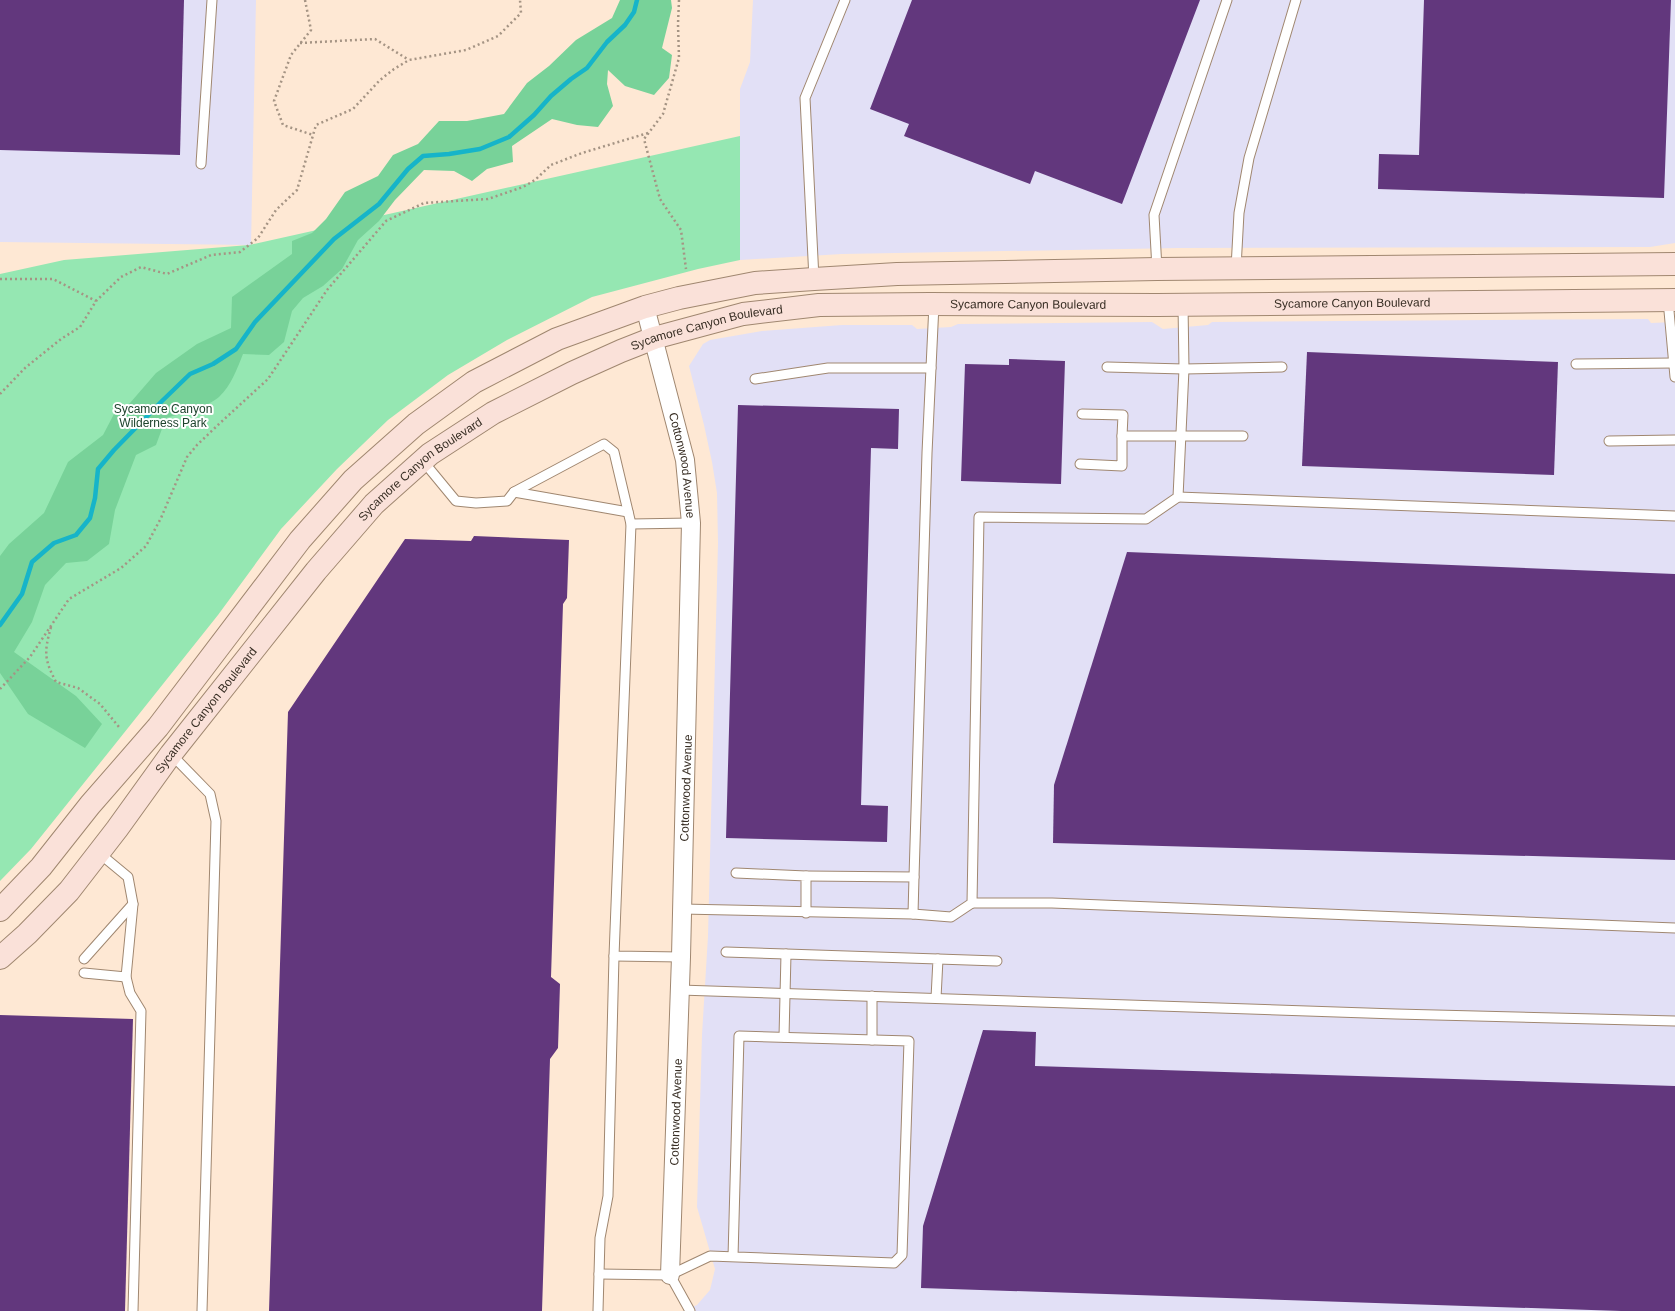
<svg xmlns="http://www.w3.org/2000/svg" width="1675" height="1311" viewBox="0 0 1675 1311" font-family="Helvetica,sans-serif">
  <style>
    .industrial { fill: #e2e0f6 }
    .green { fill: #95e7b2 }
    .forest { fill: #78d299 }
    .lines { fill: none; stroke-linecap: round; stroke-linejoin: round }
    .stream { stroke: #16b4c9; stroke-width: 4.5 }
    .building { fill: #62377d }
    .lane-casing { stroke: #a08770; stroke-width: 11 }
    .street-casing { stroke: #a08770; stroke-width: 20 }
    .secondary-casing { stroke: #a08770; stroke-width: 24 }
    .path { stroke: #a59484; stroke-width: 2.5; stroke-dasharray: 2 3; stroke-linecap: butt }
    .lane { stroke: #fff; stroke-width: 9 }
    .street { stroke: #fff; stroke-width: 18 }
    .secondary { stroke: #fae1d9; stroke-width: 22 }
    .labels { text-anchor: middle; stroke-width: 4; stroke-linejoin: round; paint-order: stroke }
    .street-label { font-size: 12px; fill: #382e24; stroke: #fff }
    .park-label { font-size: 12px; fill: #1d432c; stroke: #fff }
  </style>
  <rect width="100%" height="100%" fill="#fee8d4"/>
  <g class="industrial">
    <polygon points="0,0 256,0 251,245 0,242"/>
    <polygon points="753,0 1675,0 1675,243 1650,247 1179,248 842,254 740,260 740,89 750,62"/>
    <polygon points="1648,319 1651,323 1675,322 1675,1311 683,1311 697,1305 710,1290 715,1269 697,1207 702,1035 708,936 718,543 717,493 712,462 704,425 689,366 703,344 710,340 762,331 842,325 912,325 917,329 951,327 958,324 1152,322 1163,329 1208,325 1212,322"/>
  </g>
  <polygon class="green" points="740,136 740,260 698,269 592,297 507,340 448,375 388,420 337,469 281,529 218,615 112,748 31,849 0,881 0,274 64,260 249,245"/>
  <path class="forest" d="M 620,0 L 671,0 L 672,8 L 662,48 L 672,55 L 669,78 L 654,95 L 625,86 L 608,70 L 607,84 L 613,106 L 598,127 L 577,125 L 552,119 L 512,146 L 513,162 L 487,169 L 472,181 L 454,171 L 424,170 L 395,200 L 379,221 L 358,240 L 342,269 L 323,286 L 303,298 L 292,311 L 284,342 L 269,355 L 243,354 C 237,369 231,386 219,397 C 208,407 180,414 166,418 L 156,445 L 136,455 L 115,510 L 109,544 L 87,561 L 66,563 L 45,585 L 32,622 L 14,652 L 76,696 L 102,724 L 85,748 L 28,714 L 0,673 L 0,556 L 9,544 L 44,513 L 68,462 L 103,435 L 114,414 L 130,403 L 156,373 L 197,344 L 231,328 L 232,297 L 292,254 L 292,241 L 312,233 L 326,219 L 345,192 L 378,176 L 393,155 L 418,144 L 439,121 L 467,121 L 504,114 L 527,83 L 549,66 L 576,40 L 612,18 Z"/>
  <g class="lines">
    <polyline class="stream" points="0,625 22,594 32,562 54,543 76,535 90,518 95,498 98,469 114,450 162,401 190,374 213,364 236,349 255,322 334,239 379,204 408,169 423,156 449,154 480,149 509,137 534,115 551,96 571,79 587,68 607,42 625,25 634,12 637,0"/>
  </g>
  <g class="building">
    <polygon points="0,0 184,0 180,155 0,150"/>
    <polygon points="912,0 1200,0 1122,204 1035,171 1030,184 904,136 909,124 870,109"/>
    <polygon points="1424,0 1671,0 1664,198 1378,189 1379,154 1419,155"/>
    <polygon points="1307,352 1558,362 1554,475 1302,466"/>
    <polygon points="1009,359 1065,361 1061,484 961,481 965,364 1009,365"/>
    <polygon points="738,405 899,409 898,449 871,448 861,805 888,806 887,842 726,838"/>
    <polygon points="474,536 569,540 567,598 563,604 551,977 560,984 558,1048 550,1059 542,1311 269,1311 288,712 405,539 471,541"/>
    <polygon points="1127,552 1675,574 1675,860 1053,843 1054,785"/>
    <polygon points="0,1015 133,1019 125,1311 0,1311"/>
    <polygon points="983,1030 1036,1032 1035,1066 1675,1086 1675,1311 1621,1311 921,1288 923,1226"/>
  </g>
  <g class="lines">
    <defs>
      <g id="lane">
        <polyline points="201,164 212,0"/>
        <polyline points="1236,268 1239,213 1249,158 1296,0"/>
        <polyline points="1157,269 1154,215 1227,0"/>
        <polyline points="814,279 805,98 845,0"/>
        <polyline points="1668,300 1675,377"/>
        <polyline points="1576,364 1674,363"/>
        <polyline points="1107,367 1184,369 1282,367"/>
        <polyline points="755,379 828,368 931,368"/>
        <polyline points="1082,414 1123,415 1122,436"/>
        <polyline points="1609,441 1675,440"/>
        <polyline points="423,461 456,501 476,503 507,501 514,492 604,444 614,452 631,524 614,956 681,957"/>
        <polyline points="1080,464 1122,466 1122,436 1243,436"/>
        <polyline points="514,492 628,512"/>
        <polyline points="1178,497 1675,516"/>
        <polyline points="631,524 691,523"/>
        <polyline points="171,754 210,794 216,821 202,1311"/>
        <polyline points="99,853 128,877 133,904 126,977 130,993 141,1011 133,1311"/>
        <polyline points="736,873 806,876 806,913"/>
        <polyline points="914,877 927,453 934,304"/>
        <polyline points="972,903 1052,903 1675,928"/>
        <polyline points="682,909 913,914 914,877 806,876"/>
        <polyline points="913,914 951,917 972,903 979,517 1146,519 1178,497 1184,369 1183,305"/>
        <polyline points="726,952 786,954"/>
        <polyline points="84,959 133,904"/>
        <polyline points="938,959 997,961"/>
        <polyline points="84,973 126,977"/>
        <polyline points="680,990 1396,1014 1675,1021"/>
        <polyline points="784,1037 786,954 938,959 936,998"/>
        <polyline points="872,1040 872,996"/>
        <polyline points="599,1274 670,1275 710,1256 894,1263 902,1255 909,1041 739,1036 733,1257"/>
        <polyline points="670,1275 690,1311"/>
        <polyline points="598,1311 600,1238 608,1196 614,956"/>
      </g>
      <g id="street">
        <path id="s1" d="M 645,307 L 685,460 L 691,523 L 681,957 L 670,1275"/>
      </g>
      <g id="secondary">
        <polyline points="0,910 41,867 90,805 158,727 300,540 353,480 416,424 474,382 557,339 645,307 679,298 755,283 814,279 897,274 1157,269 1675,264"/>
        <path id="s2" d="M 0,958 L 27,934 L 69,891 L 117,829 L 171,754 L 316,571 L 374,504 L 430,454 L 493,413 L 572,373 L 621,351 L 654,338 L 743,314 L 819,305 L 930,304 L 1157,305 L 1675,300"/>
      </g>
    </defs>
    <use href="#lane" class="lane-casing"/>
    <use href="#street" class="street-casing"/>
    <use href="#secondary" class="secondary-casing"/>
    <g class="path">
      <polyline points="305,0 311,30 291,55 274,101 283,125 313,135"/>
      <polyline points="679,0 678,24 679,58 663,114 644,139 660,199 681,230 686,269"/>
      <polyline points="300,43 375,39 409,60"/>
      <polyline points="0,279 53,279 96,301"/>
      <polyline points="0,394 25,368 61,339 80,327 96,301 121,277 141,267 167,274 211,255 240,252 258,238 276,210 297,190 316,125 353,109 380,80 394,69 409,60 466,50 498,36 521,13 520,0"/>
      <path d="M 51,627 C 44,652 44,659 56,682 L 78,688 L 100,704 L 119,727"/>
      <polyline points="0,689 30,657 69,599 121,568 146,546 161,518 187,457 197,445 219,424 268,379 327,290 386,221 424,203 488,199 523,187 535,180 551,165 582,153 648,133"/>
    </g>
    <use href="#lane" class="lane"/>
    <use href="#street" class="street"/>
    <use href="#secondary" class="secondary"/>
  </g>
  <g class="labels">
    <g class="street-label">
      <text dy="4" stroke="none"><textPath href="#s2" startOffset="1619">Sycamore Canyon Boulevard</textPath></text>
      <text dy="4" stroke="none"><textPath href="#s2" startOffset="1295">Sycamore Canyon Boulevard</textPath></text>
      <text dy="4" stroke="none"><textPath href="#s2" startOffset="971">Sycamore Canyon Boulevard</textPath></text>
      <text dy="4" stroke="none"><textPath href="#s1" startOffset="163">Cottonwood Avenue</textPath></text>
      <text dy="4" stroke="none"><textPath href="#s2" startOffset="647">Sycamore Canyon Boulevard</textPath></text>
      <text dy="4" stroke="none"><textPath href="#s2" startOffset="323">Sycamore Canyon Boulevard</textPath></text>
      <text transform="translate(686 788) rotate(-88)" y="4">Cottonwood Avenue</text>
      <text transform="translate(676 1112) rotate(-88)" y="4">Cottonwood Avenue</text>
    </g>
    <g class="park-label">
      <text x="163" y="413">Sycamore Canyon<tspan x="163" dy="14">Wilderness Park</tspan></text>
    </g>
  </g>
</svg>
